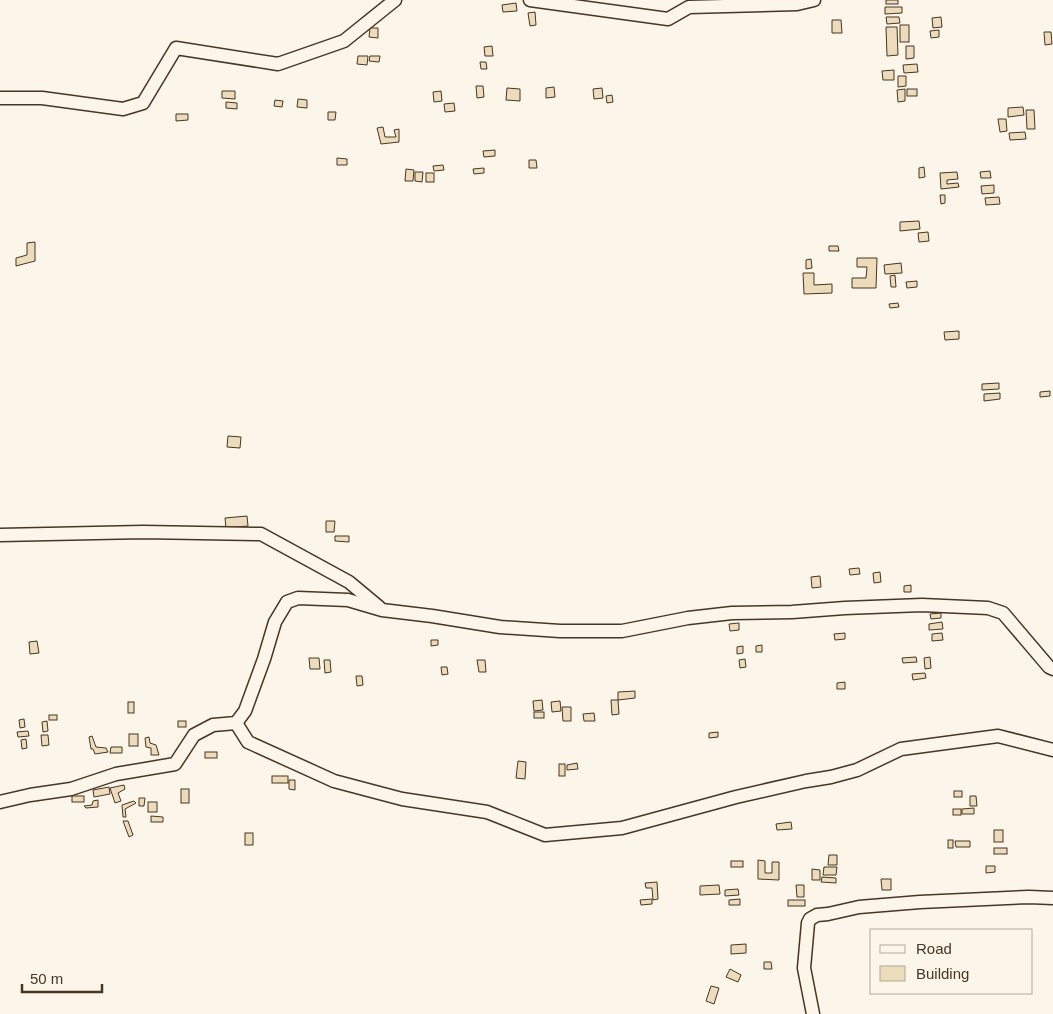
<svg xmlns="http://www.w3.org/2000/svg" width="1053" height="1014" viewBox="0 0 1053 1014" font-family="Helvetica,sans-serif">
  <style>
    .building { fill: #ecdcbc; stroke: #4a3520 }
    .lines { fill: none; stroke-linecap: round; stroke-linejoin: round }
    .minor-casing { stroke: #4a3520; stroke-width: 15 }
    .minor { stroke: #fbf6e9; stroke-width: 12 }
  </style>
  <rect width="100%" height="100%" fill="#fbf6e9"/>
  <g class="building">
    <rect x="886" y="0" width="12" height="4"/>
    <polygon points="516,3 517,11 503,12 502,5"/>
    <polygon points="885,7 902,7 902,13 885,14"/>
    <polygon points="535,12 536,25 530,26 528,13"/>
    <polygon points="886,17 899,17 900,23 887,24"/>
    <polygon points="941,17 942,27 933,28 932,18"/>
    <polygon points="832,20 841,20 842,33 832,33"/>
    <rect x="900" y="25" width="9" height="17"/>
    <polygon points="886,27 897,27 898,55 887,56"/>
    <polygon points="370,28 378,28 378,38 369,37"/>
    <polygon points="939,30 939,37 931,38 930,31"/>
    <polygon points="1044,32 1051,32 1052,44 1045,45"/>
    <polygon points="492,46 493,56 485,56 484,47"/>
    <polygon points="906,46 914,46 914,58 906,59"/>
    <polygon points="358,56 368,56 367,65 357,64"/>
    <polygon points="370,56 380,56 379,62 369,61"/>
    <polygon points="480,62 486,62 487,69 481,69"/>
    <polygon points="917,64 918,72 904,73 903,65"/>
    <polygon points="894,70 894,80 883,80 882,71"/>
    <polygon points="898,76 906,76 906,86 898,87"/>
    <polygon points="476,86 483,86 484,97 477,98"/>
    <polygon points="554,87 555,97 546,98 546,88"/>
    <polygon points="507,88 520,89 520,101 506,100"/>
    <polygon points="602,88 603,98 594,99 593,89"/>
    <polygon points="905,89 905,101 898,102 897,90"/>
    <rect x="907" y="89" width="10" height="7"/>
    <polygon points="222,91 235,91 235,99 222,98"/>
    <polygon points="441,91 442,101 434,102 433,92"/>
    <polygon points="612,95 613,102 607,103 606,96"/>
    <polygon points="298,99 307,100 307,108 297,107"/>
    <polygon points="275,100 283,101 282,107 274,106"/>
    <polygon points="226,102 237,103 237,109 226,108"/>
    <polygon points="454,103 455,111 445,112 444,104"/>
    <polygon points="1023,107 1024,115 1008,117 1008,108"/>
    <polygon points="1026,110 1034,110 1035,129 1027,129"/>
    <polygon points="328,112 336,112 335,120 328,120"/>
    <polygon points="176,114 188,114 188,120 176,121"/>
    <polygon points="998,119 1006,119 1007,131 1000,132"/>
    <polygon points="383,127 385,137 396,137 394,130 399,129 399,142 381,144 377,128"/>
    <polygon points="1025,132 1026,139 1010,140 1009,133"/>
    <polygon points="495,150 495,156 484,157 483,151"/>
    <polygon points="337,158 347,159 347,165 337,165"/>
    <polygon points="529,160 536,160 537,168 529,168"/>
    <polygon points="443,165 444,170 434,171 433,166"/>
    <polygon points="924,167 925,177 919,178 919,168"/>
    <polygon points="484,168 484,173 474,174 473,169"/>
    <polygon points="406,169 414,170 413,181 405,181"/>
    <polygon points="990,171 991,178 981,178 980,172"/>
    <polygon points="415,172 423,172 422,182 415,181"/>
    <polygon points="957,172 958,179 947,180 947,184 958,183 959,187 941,189 940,173"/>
    <rect x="426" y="173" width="8" height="9"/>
    <polygon points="994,185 994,193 982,194 981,186"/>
    <polygon points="940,195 945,195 945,203 941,204"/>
    <polygon points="999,197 1000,204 986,205 985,198"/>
    <polygon points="919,221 920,229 900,231 900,222"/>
    <polygon points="928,232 929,241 919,242 918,233"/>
    <polygon points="35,242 35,261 16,266 16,258 27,255 27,243"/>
    <polygon points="829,246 838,246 839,251 829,251"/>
    <polygon points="857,258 877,258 876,288 852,288 852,278 866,278 867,267 857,267"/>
    <polygon points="811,259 812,268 806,269 806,260"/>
    <polygon points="901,263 902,273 885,274 884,265"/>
    <polygon points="803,273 814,273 814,285 832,284 832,293 804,294"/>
    <polygon points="895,275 896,287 891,287 890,276"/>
    <polygon points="917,281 917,287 907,288 906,282"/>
    <polygon points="898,303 899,307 890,308 889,304"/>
    <polygon points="959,331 959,339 945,340 944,332"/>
    <polygon points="999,383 999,389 982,390 982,384"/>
    <polygon points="1050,391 1050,396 1040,397 1040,392"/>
    <polygon points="1000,393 1000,399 984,401 984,394"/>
    <polygon points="228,436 241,437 240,448 227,447"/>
    <polygon points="247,516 248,526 226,528 225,518"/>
    <polygon points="326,521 335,521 334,532 326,532"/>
    <polygon points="335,536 349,536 349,542 335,541"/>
    <polygon points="859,568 860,574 850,575 849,569"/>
    <polygon points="880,572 881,582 874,583 873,573"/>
    <polygon points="820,576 821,587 812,588 811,577"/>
    <polygon points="911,585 911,592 904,592 904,586"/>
    <polygon points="941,613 941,618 931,619 930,614"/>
    <polygon points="942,622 943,629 929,630 929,624"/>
    <polygon points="739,623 739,630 730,631 729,624"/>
    <polygon points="845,633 845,639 835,640 834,634"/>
    <polygon points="942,633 943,640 932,641 932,634"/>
    <polygon points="431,640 438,640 438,645 431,646"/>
    <polygon points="37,641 39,653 30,654 29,642"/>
    <polygon points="762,645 762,652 756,652 756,646"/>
    <polygon points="743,646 743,653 737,654 737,647"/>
    <polygon points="916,657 917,662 903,663 902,658"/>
    <polygon points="930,657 931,668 925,669 924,658"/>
    <polygon points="309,658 319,658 320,669 310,669"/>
    <polygon points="745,659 746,667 740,668 739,660"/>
    <polygon points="324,660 330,660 331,672 325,673"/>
    <polygon points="477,660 485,660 486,672 479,672"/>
    <polygon points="441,667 447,667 448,674 442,675"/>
    <polygon points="925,673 926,678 913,680 912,674"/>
    <polygon points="356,676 362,676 363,685 357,686"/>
    <polygon points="845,682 845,689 837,689 837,683"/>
    <polygon points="635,691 635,698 618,700 618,692"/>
    <polygon points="542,700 543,710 534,711 533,701"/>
    <polygon points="611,700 618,700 619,714 612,715"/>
    <polygon points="560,701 561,711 552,712 551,702"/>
    <rect x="128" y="702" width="6" height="11"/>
    <polygon points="562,707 571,707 571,721 563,721"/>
    <rect x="534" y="712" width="10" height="6"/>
    <polygon points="594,713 595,721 584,721 583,714"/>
    <rect x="49" y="715" width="8" height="5"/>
    <polygon points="24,719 25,727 20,728 19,720"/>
    <polygon points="47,721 48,731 43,732 42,722"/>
    <rect x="178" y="721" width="8" height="6"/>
    <polygon points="28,731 29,736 18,737 17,732"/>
    <polygon points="718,732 718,737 709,738 709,733"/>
    <rect x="129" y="734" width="9" height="12"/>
    <polygon points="41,735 48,735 49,745 42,746"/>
    <polygon points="92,736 96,747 106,748 108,752 95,754 93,749 91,749 89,737"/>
    <polygon points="149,737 150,743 156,745 159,755 151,755 151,748 146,747 145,738"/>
    <polygon points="26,739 27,748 22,749 21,740"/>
    <polygon points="111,747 122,747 122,753 110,753"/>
    <rect x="205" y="752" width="12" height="6"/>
    <polygon points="518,761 526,762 525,779 516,778"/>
    <polygon points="577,763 578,769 567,770 567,765"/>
    <rect x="559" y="764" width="6" height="12"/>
    <rect x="272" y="776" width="16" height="7"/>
    <polygon points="289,780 295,780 295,790 289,789"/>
    <polygon points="124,785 125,789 118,793 121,801 115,803 110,788"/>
    <polygon points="109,787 110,794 94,797 93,790"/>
    <rect x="181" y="789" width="8" height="14"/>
    <rect x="954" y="791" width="8" height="6"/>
    <rect x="72" y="796" width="12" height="6"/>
    <polygon points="970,796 976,796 977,806 970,806"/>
    <polygon points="139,798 145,798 144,806 139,806"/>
    <polygon points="98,800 98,807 86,808 84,806 92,805 93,801"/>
    <polygon points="134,801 136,803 125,809 126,817 123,817 122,805"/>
    <rect x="148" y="802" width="9" height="10"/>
    <polygon points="974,808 974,814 962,814 962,809"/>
    <rect x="953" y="809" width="8" height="6"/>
    <polygon points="151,816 163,817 163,822 151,822"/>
    <polygon points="123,821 128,821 133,835 129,837"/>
    <polygon points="791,822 792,829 777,830 776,824"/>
    <rect x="994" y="830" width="9" height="12"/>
    <rect x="245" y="833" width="8" height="12"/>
    <rect x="948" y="840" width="5" height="8"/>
    <polygon points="955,841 970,841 970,847 956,847"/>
    <rect x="994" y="848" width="13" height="6"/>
    <polygon points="829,855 837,855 837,865 828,865"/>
    <polygon points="758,860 765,861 765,873 772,873 772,862 779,862 779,880 758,879"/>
    <rect x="731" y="861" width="12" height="6"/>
    <polygon points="986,866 995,866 995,872 986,873"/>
    <polygon points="824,867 837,867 836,875 823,875"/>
    <polygon points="812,869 820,870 820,880 812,880"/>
    <polygon points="822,877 836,878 836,883 821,882"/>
    <polygon points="881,879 891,879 891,890 882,890"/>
    <polygon points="657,882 658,899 653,900 652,888 646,888 645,883"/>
    <polygon points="719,885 720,894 700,895 700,886"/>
    <polygon points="796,885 804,885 804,897 797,897"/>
    <polygon points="738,889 739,895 725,896 725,890"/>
    <polygon points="652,899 652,904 641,905 640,900"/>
    <polygon points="740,899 740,905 729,905 729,900"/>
    <rect x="788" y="900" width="17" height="6"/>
    <polygon points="746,944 746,953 731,954 731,945"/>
    <polygon points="764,962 771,962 772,969 764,969"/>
    <polygon points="730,969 741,975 738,982 726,977"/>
    <polygon points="711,986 719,988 714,1004 706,1001"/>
  </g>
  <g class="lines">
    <defs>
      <g id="minor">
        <polyline points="530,0 668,19 689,7 797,4 814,0"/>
        <polyline points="0,98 42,98 123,109 143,103 176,48 278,64 344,41 395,0"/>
        <polyline points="0,535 143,532 261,534 349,582 379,607"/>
        <polyline points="236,723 248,742 334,781 402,799 487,812 545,835 622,828 736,797 806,781 831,777 857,770 901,749 998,736 1053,750"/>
        <polyline points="0,802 30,795 71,789 116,774 175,764 194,735 213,725 236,723 245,711 264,659 275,622 287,602 298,598 348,600 382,610 432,616 500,627 560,631 622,631 688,618 732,613 792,612 845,608 922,605 988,608 1003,613 1049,667 1053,669"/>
        <polyline points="813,1014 804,968 808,923 810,919 817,915 828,914 859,907 920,902 1029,897 1053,898"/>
      </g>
    </defs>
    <use href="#minor" class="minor-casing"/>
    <use href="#minor" class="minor"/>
  </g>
  <rect x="870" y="929" width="162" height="65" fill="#fbf6e9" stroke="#b4a999"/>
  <rect x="880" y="945" width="25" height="8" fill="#fbf6e9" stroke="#b4a999"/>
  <text x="916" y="954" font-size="15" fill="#4a3520">Road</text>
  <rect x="880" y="966" width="25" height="15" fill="#ecdcbc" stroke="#b4a999"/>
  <text x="916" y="979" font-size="15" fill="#4a3520">Building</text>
  <path d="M22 984v8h80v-8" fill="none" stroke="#4a3520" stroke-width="2.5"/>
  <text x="30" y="984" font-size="15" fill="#4a3520" stroke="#fbf6e9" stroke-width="4" paint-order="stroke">50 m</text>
</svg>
